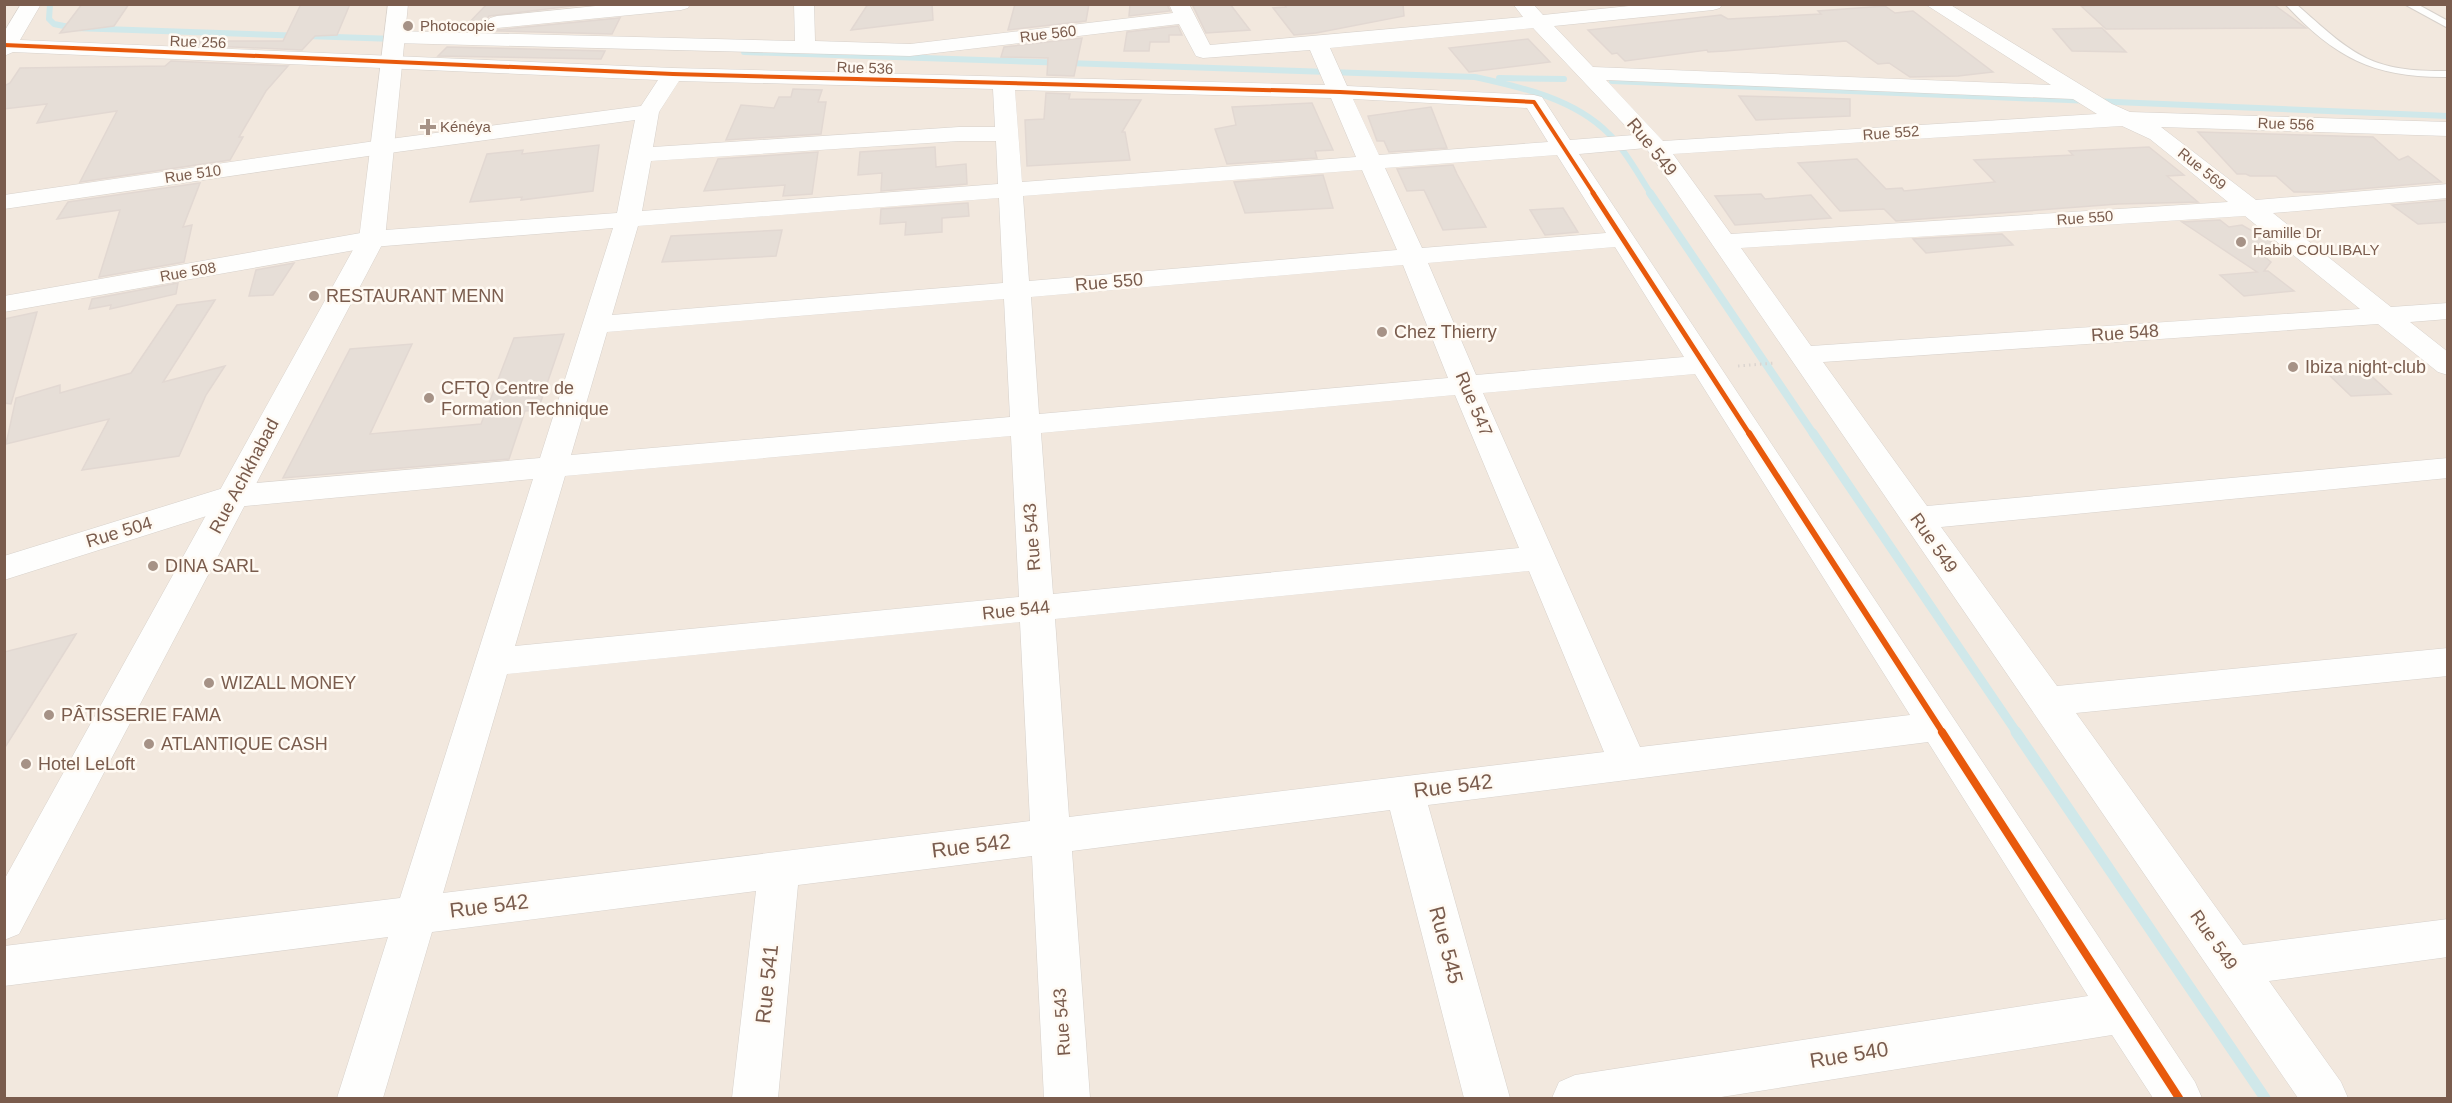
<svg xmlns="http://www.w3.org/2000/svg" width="2452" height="1103" viewBox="0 0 2452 1103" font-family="Helvetica,sans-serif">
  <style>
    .residential { fill: #f2e8de }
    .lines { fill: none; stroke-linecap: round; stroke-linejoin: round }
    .stream-far3 { stroke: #d0e8ea; stroke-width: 6 }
    .stream-far2 { stroke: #d0e8ea; stroke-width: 8 }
    .stream-far1 { stroke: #d0e8ea; stroke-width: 9 }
    .stream { stroke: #d0e8ea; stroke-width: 11 }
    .building { fill: #e6ded7; stroke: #e2d8d2; stroke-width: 1.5 }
    .lane-casing { stroke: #d7d1cb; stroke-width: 2 }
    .street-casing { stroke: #d7d1cb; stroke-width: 1 }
    .secondary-casing { stroke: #d9d2cb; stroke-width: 1 }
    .path { stroke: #dcd5d0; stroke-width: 3; stroke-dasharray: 1.5 4; stroke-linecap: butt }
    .lane { fill: #fefefd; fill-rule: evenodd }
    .street { fill: #fefefd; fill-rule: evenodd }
    .secondary { fill: #fefefd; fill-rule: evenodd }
    .cycleway-far3-casing { stroke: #fffaf3; stroke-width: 6 }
    .cycleway-far2-casing { stroke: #fffaf3; stroke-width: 8 }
    .cycleway-far1-casing { stroke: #fffaf3; stroke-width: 10 }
    .cycleway-casing { stroke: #fffaf3; stroke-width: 11 }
    .cycleway-far3 { stroke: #e8590c; stroke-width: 4 }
    .cycleway-far2 { stroke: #e8590c; stroke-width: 5 }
    .cycleway-far1 { stroke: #e8590c; stroke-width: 6 }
    .cycleway { stroke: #e8590c; stroke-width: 8 }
    .poi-dot { fill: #a69286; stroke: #fffaf3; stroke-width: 2 }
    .labels { text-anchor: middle; stroke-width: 5; stroke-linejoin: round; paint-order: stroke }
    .far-poi-label { font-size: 15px; fill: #7a5c4d; stroke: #fffaf3; text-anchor: start }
    .far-street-label { font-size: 15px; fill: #7a5c4d; stroke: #fffaf3 }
    .street-label { font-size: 18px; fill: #7a5c4d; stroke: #fffaf3 }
    .poi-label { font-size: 18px; fill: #7a5c4d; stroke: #fffaf3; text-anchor: start }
    .near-street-label { font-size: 21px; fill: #7a5c4d; stroke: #fffaf3 }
  </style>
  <rect width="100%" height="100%" fill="#f9f5f0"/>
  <rect class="residential" x="5" y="5" width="2442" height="1093"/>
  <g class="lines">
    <g class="stream-far3">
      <polyline points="50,4 49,19 54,24 74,28 395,39"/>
      <path d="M 744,52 L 1475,77 C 1521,87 1575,99 1609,134 C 1625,149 1639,176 1651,194"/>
      <polyline points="1499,78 1564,79"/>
      <polyline points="1612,81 2448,116"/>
    </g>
    <polyline class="stream-far2" points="1650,193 1814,435"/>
    <polyline class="stream-far1" points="1813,433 2017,733"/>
    <polyline class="stream" points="2016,732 2265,1098"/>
  </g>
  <g class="building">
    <polygon points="82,4 129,4 114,26 60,33"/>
    <polygon points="301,4 350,4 337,35 315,36 302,50 191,45 196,41 283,41"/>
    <polygon points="487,4 588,4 489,16 485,23 489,28 496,30 620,18 612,34 462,30"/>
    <polygon points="868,4 932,4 933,20 851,30"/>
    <polygon points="1015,4 1089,4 1086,21 1008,30"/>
    <polygon points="1130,4 1167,4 1170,11 1129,16"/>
    <polygon points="1192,4 1230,4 1250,30 1206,33"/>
    <polygon points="1284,4 1403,4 1404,16 1316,33 1294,35 1273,8 1286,7"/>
    <polygon points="2141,4 2273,4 2306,28 2106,29 2081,6"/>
    <polygon points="1885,6 1895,13 1913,11 1993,72 1958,76 1910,77 1889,63 1878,64 1846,41 1725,51 1708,52 1707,50 1625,61 1617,53 1612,54 1588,30 1721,15 1728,19 1821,14 1818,11"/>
    <polygon points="1178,26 1182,35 1169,35 1169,42 1150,42 1149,51 1124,51 1127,32"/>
    <polygon points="2102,28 2126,52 2072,51 2053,29"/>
    <polygon points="1082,38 1074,76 1047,75 1048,58 1001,57 1004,47"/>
    <polygon points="1528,39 1550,62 1469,72 1449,48"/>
    <polygon points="447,47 605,51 601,59 438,56"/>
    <polygon points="171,61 288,66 266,91 239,137 243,137 230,160 80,182 117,111 37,123 47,104 4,109 4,86 10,83 20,68 165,66"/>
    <polygon points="793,89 822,90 818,102 826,102 821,134 726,140 741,105 774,108 779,97 791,97"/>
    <polygon points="1046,93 1070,94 1069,99 1141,100 1122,132 1125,132 1130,160 1027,166 1025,120 1044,119"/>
    <polygon points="1739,96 1850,99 1850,116 1756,120"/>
    <polygon points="1312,103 1333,150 1315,151 1317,158 1227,164 1215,129 1236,125 1232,107"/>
    <polygon points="1431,107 1447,148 1389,152 1384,141 1377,141 1368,116"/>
    <polygon points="2198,132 2373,137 2399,160 2408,156 2441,182 2324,192 2294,192 2276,176 2250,176 2246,174 2237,174"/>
    <polygon points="599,145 593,191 521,200 522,197 470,202 487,154 523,150 522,154"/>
    <polygon points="935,147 936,167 966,164 967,184 881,191 882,173 858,175 860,152"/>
    <polygon points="2149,147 2184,175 2167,176 2198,202 2118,204 1896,221 1884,209 1840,211 1798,163 1857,159 1886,189 1902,188 1904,191 1995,182 1974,160 2073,155 2069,151"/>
    <polygon points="818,152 812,194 783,196 785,185 704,191 718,159"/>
    <polygon points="1453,165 1457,174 1486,227 1443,230 1424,190 1407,191 1397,169"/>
    <polygon points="1323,175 1333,208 1245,213 1234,182"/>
    <polygon points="200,183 183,227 192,225 184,262 99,277 120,210 57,219 68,202"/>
    <polygon points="1761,194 1765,199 1811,195 1831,218 1735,225 1715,196"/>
    <polygon points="2448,200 2448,222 2418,224 2392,205"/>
    <polygon points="968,203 969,216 942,218 942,232 905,235 906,222 880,224 881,209"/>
    <polygon points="1563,208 1578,232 1545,235 1530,210"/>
    <polygon points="2220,220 2229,227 2242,225 2280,247 2257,250 2271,262 2264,271 2268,271 2294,291 2244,296 2220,275 2257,272 2182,222"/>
    <polygon points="782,230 776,256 662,262 671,236"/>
    <polygon points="2002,234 2013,245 1926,253 1913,239"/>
    <polygon points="294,263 273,295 249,296 256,270"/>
    <polygon points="178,283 176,294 110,309 111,305 89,309 92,299"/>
    <polygon points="215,300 163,382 225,366 206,395 179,456 82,470 109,419 6,444 16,398 60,385 60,393 131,373 177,305"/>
    <polygon points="37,312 11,404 4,403 4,319"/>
    <polygon points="564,334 538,410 525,411 509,459 283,478 350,349 412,344 370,434 481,424 514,338"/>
    <polygon points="2366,371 2391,394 2351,396 2326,372"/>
    <polygon points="76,634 4,749 4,652"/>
  </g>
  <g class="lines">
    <defs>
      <g id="lane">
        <path d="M 2285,4 L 2296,4 C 2353,54 2368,72 2448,71 L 2448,77 C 2374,78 2335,58 2285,4 Z"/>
        <polygon points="2404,4 2417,4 2448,21 2448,28"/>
      </g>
      <g id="street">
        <path d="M 21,4 L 41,4 L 20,40 L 673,68 L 1325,85 L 1310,50 L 1203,58 L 1196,56 L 1179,24 L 910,56 L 394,43 L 387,41 L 384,37 L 387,33 L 394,31 L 795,41 L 794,4 L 814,4 L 815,41 L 910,44 L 1173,13 L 1169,4 L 1189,4 L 1210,45 L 1523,17 L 1513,4 L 1533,4 L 1543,15 L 1648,4 L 1722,4 L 1720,8 L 1713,10 L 1554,26 L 1593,67 L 2051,85 L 1925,4 L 1949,4 L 2112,104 L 2130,112 L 2448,122 L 2448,136 L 2161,127 L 2256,200 L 2448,184 L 2448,198 L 2273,213 L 2391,307 L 2448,303 L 2448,319 L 2410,322 L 2448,352 L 2448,375 L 2438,372 L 2378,324 L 1823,362 L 1927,506 L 2448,458 L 2448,478 L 1941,527 L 2057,686 L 2448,648 L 2448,676 L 2076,713 L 2243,945 L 2448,919 L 2448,957 L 2269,981 L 2341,1082 L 2348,1098 L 2298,1098 L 1646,148 L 1579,154 L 2195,1082 L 2202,1098 L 2153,1098 L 2112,1035 L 1715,1098 L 1552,1098 L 1559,1082 L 1575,1075 L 2088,996 L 1928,742 L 1428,805 L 1510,1098 L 1464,1098 L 1390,810 L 1072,851 L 1090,1098 L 1044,1098 L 1032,856 L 798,885 L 778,1098 L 732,1098 L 756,891 L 432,932 L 383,1098 L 337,1098 L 388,937 L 4,986 L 4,946 L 400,898 L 533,479 L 235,507 L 4,580 L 4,556 L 233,485 L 540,458 L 613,228 L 372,247 L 4,312 L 4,296 L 372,231 L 617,213 L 635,120 L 382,154 L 4,209 L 4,195 L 382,140 L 641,106 L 658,80 L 13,52 L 4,56 L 4,32 ZM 1533,28 L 1634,135 L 1570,140 L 1542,97 L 1534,95 L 1347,86 L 1330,48 ZM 1606,80 L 2073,99 L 2097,114 L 1663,141 ZM 679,81 L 993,89 L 995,127 L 959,127 L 653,147 L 659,112 ZM 1015,90 L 1331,98 L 1356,157 L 1022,182 ZM 1353,99 L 1527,108 L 1548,142 L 1379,155 ZM 2122,126 L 2150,139 L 2228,202 L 1731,234 L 1673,154 ZM 959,141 L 996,141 L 998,184 L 642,211 L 651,161 ZM 1557,155 L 1606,233 L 1422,248 L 1385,168 ZM 1362,170 L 1397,250 L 1029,281 L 1023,196 ZM 999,198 L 1003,283 L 612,315 L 638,226 ZM 2245,216 L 2360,309 L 1811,346 L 1741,248 ZM 1615,247 L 1684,357 L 1476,375 L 1428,263 ZM 1403,265 L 1448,378 L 1039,414 L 1031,297 ZM 1004,299 L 1010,417 L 571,455 L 607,332 ZM 1695,374 L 1910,715 L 1640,747 L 1483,393 ZM 1455,395 L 1519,548 L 1053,594 L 1041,433 ZM 1011,436 L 1019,597 L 515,646 L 565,476 ZM 1529,571 L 1604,752 L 1069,817 L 1055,619 ZM 1020,622 L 1030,821 L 443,893 L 507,674 Z"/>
        <polygon points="615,4 690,4 688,8 681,10 497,28 490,26 487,22 490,18 497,16"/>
      </g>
      <polygon id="secondary" points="388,4 408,4 385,239 19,934 4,940 4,880 359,239"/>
    </defs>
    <use href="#lane" class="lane-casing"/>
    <use href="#street" class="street-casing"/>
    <use href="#secondary" class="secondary-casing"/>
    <polyline class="path" points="1738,366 1775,363"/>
    <use href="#lane" class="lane"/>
    <use href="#street" class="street"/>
    <use href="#secondary" class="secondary"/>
    <defs>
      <polyline id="cycleway-far3" points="4,45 673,74 1340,92 1534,102 1594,194"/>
      <polyline id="cycleway-far2" points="1593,193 1750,435"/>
      <polyline id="cycleway-far1" points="1749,433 1943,733"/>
      <polyline id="cycleway" points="1942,732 2179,1098"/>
    </defs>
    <use href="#cycleway-far3" class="cycleway-far3-casing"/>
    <use href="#cycleway-far2" class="cycleway-far2-casing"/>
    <use href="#cycleway-far1" class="cycleway-far1-casing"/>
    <use href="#cycleway" class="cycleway-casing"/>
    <use href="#cycleway-far3" class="cycleway-far3"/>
    <use href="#cycleway-far2" class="cycleway-far2"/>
    <use href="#cycleway-far1" class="cycleway-far1"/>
    <use href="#cycleway" class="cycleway"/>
  </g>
  <g class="poi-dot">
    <circle cx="408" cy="26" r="6"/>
    <path d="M425 118h6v6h6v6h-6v6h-6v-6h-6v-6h6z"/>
    <circle cx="2241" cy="242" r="6"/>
    <circle cx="314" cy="296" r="6"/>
    <circle cx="1382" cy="332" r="6"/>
    <circle cx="2293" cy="367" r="6"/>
    <circle cx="429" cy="398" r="6"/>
    <circle cx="153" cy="566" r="6"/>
    <circle cx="209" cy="683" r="6"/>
    <circle cx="49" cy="715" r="6"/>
    <circle cx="149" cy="744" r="6"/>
    <circle cx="26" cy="764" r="6"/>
  </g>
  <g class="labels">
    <g class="far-poi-label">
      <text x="420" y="31">Photocopie</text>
      <text x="440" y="132">Kénéya</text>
      <text x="2253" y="238">Famille Dr<tspan x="2253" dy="17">Habib COULIBALY</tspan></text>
    </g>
    <g class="far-street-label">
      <text transform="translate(1048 34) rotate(-7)" y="5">Rue 560</text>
      <text transform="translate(198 42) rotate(2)" y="5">Rue 256</text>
      <text transform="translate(865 68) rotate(2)" y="5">Rue 536</text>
      <text transform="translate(2286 124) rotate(2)" y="5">Rue 556</text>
      <text transform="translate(1891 133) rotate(-4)" y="5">Rue 552</text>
      <text transform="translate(2202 169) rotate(39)" y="5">Rue 569</text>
      <text transform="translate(193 174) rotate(-8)" y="5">Rue 510</text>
      <text transform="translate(2085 218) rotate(-4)" y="5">Rue 550</text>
      <text transform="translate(188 272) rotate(-10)" y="5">Rue 508</text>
    </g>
    <g class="street-label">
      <text transform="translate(1652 147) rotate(51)" y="6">Rue 549</text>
      <text transform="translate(1109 282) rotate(-5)" y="6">Rue 550</text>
      <text transform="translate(2125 333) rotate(-4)" y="6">Rue 548</text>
      <text transform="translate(1474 404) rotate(67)" y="6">Rue 547</text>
      <text transform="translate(244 476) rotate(-62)" y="6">Rue Achkhabad</text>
      <text transform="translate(119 532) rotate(-17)" y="6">Rue 504</text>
      <text transform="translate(1032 537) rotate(-94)" y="6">Rue 543</text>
      <text transform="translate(1934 543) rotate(55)" y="6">Rue 549</text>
      <text transform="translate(1016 610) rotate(-6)" y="6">Rue 544</text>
      <text transform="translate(2214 940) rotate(55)" y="6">Rue 549</text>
      <text transform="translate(1062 1022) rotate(-94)" y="6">Rue 543</text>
    </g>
    <g class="poi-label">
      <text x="326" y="302">RESTAURANT MENN</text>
      <text x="1394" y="338">Chez Thierry</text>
      <text x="2305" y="373">Ibiza night-club</text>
      <text x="441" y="394">CFTQ Centre de<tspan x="441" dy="21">Formation Technique</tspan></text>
      <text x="165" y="572">DINA SARL</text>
      <text x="221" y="689">WIZALL MONEY</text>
      <text x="61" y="721">PÂTISSERIE FAMA</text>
      <text x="161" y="750">ATLANTIQUE CASH</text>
      <text x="38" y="770">Hotel LeLoft</text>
    </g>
    <g class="near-street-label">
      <text transform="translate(1453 786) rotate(-7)" y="7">Rue 542</text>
      <text transform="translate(971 846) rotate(-7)" y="7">Rue 542</text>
      <text transform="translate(489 906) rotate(-7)" y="7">Rue 542</text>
      <text transform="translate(1446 945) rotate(75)" y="7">Rue 545</text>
      <text transform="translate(767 984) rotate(-84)" y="7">Rue 541</text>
      <text transform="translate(1849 1055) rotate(-9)" y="7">Rue 540</text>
    </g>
  </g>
  <rect width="2452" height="1103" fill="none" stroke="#7a5c4d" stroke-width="12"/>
</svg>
